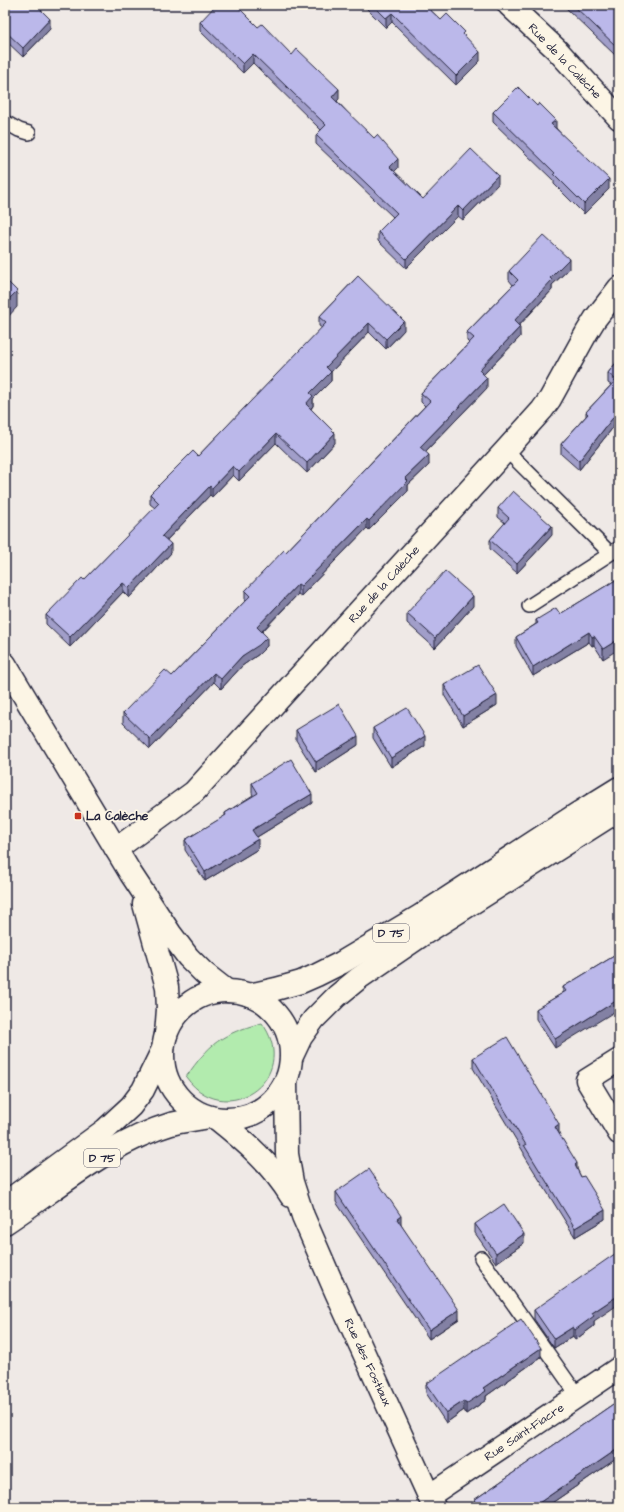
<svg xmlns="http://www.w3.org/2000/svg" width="624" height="1512" viewBox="0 0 624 1512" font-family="'Architects Daughter',sans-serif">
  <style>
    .green { fill: #b2ebae; stroke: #6a8674 }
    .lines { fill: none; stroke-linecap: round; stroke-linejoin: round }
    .service-casing { stroke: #22223b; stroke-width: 16 }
    .minor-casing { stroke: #22223b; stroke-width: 25 }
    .primary-casing { stroke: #22223b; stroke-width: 25 }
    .service { stroke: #fcf5e5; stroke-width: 13 }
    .minor { stroke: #fcf5e5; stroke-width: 22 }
    .primary { stroke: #fcf5e5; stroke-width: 22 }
    .wall { fill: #a19ec9; stroke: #22223b }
    .shaded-wall { fill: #8381a4; stroke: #22223b }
    .building { fill: #bbb8ea; stroke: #22223b }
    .poi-dot { fill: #c8321e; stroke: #fcf5e5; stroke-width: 1.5 }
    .labels { text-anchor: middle; stroke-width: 3.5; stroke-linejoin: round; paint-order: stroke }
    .shield { fill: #fcf5e5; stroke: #63616e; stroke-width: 1 }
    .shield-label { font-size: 11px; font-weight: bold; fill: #22223b }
    .street-label { font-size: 12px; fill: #22223b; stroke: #fcf5e5 }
    .poi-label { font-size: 12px; font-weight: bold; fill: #22223b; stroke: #fcf5e5; text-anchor: start }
  </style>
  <rect width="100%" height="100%" fill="#efe9e6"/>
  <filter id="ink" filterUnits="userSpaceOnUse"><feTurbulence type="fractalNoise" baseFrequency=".025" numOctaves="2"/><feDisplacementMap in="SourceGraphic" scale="8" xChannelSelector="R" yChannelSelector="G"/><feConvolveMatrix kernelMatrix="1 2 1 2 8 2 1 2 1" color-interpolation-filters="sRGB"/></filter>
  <g filter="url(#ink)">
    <path class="green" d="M 262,1023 C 302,1078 225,1132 186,1077 C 210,1043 221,1034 262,1023 Z"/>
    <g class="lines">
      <defs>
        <g id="service">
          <polyline points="5,122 19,130 29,133"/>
          <polyline points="506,450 610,553"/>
          <polyline points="529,606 619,548"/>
          <polyline points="481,1258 578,1396"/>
        </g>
        <g id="minor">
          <polyline points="509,5 556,49 619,118"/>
          <polyline points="5,664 131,874 170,933 188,957 204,973 227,991"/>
          <polyline points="116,849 194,792 506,450 542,410 550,399 587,332 595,319 619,288"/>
          <polyline points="144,904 167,987 168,1009 166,1035"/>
          <polyline points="619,1060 587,1080 619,1133"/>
          <polyline points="286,1081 287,1154 292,1182 303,1216 336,1292 434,1507"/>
          <path d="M 217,1119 C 246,1142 272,1165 291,1196"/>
          <polyline points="429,1496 619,1368"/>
        </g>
        <g id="primary">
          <circle cx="227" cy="1055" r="64"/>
          <polyline points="249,995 276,989 301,982 317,975 341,963 420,916 577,814 619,788"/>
          <polyline points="292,1056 301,1037 314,1019 337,996 359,978 422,935 619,810"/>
          <polyline points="5,1203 105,1130 131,1106 143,1090 163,1049"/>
          <path d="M 5,1223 C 57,1189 110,1142 171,1124 C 184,1121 197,1119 210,1117"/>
        </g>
      </defs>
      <use href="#service" class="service-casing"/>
      <use href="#minor" class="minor-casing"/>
      <use href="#primary" class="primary-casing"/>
      <use href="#service" class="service"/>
      <use href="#minor" class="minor"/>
      <use href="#primary" class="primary"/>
    </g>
    <g class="wall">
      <polygon points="5,5 50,29 23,57 5,40"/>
      <polygon points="363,5 425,5 441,20 465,37 480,61 456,85 392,22 386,28"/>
      <polygon points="566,5 619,5 616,56 566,8"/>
      <polygon points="200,22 258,27 292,55 339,99 337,101 398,168 394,171 423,199 498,184 463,220 458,216 406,268 378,241 378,232 393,217 316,144 316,135 321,130 253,63 243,73 200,31"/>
      <polygon points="493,112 556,128 609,189 584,214 554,184 554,181 493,122"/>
      <polygon points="569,269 552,285 552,290 519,326 520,337 483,375 487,388 425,452 429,465 408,485 408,491 369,530 367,528 301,596 298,594 262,632 267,646 259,654 242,666 221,689 214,682 150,749 123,723 123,713 172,676 245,601 245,591 286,552 425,406 421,402 421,393 469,343 467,341 467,332 513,285 509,280 509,271"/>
      <polygon points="358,276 404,330 386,349 369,332 331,372 331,381 313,399 313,406 311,409 335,443 307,473 276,443 239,481 233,475 212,497 210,495 167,540 171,553 129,598 123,592 70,647 46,624 46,615 84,580 155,508 150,504 150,494 198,456 322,328 319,326 319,317"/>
      <polygon points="619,359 619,420 579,470 561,454 561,444 586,416 586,412 611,385 608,383 608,373"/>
      <polygon points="498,508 552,535 517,573 490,549 490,540 505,523 498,517"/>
      <polygon points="619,578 603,659 594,645 592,646 589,642 533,676 516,646 516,637 536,624 536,620 560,614"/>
      <polygon points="473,606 435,648 407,623 407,613"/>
      <polygon points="444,685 497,705 463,726 444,695"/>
      <polygon points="373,728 425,746 391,767 373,738"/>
      <polygon points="296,730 358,745 316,772 296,740"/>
      <polygon points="252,783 312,803 257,837 258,849 205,881 185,850 185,840 225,816 225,813 253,795 252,793"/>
      <polygon points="619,953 555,1048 536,1019 536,1009 563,993 563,987"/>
      <polygon points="473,1058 559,1133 581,1177 605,1219 575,1237 524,1155 524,1153 473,1068"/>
      <polygon points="336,1192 401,1225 459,1319 429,1339 336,1202"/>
      <polygon points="475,1224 524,1243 496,1263 475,1233"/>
      <polygon points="534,1310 594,1321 594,1326 575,1340 573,1336 554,1348 534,1319"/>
      <polygon points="541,1357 486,1396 486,1400 466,1414 464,1410 446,1423 426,1393 426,1384"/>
      <polygon points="619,1400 619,1457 546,1507 474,1507 474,1500"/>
    </g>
    <g class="shaded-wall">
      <polygon points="392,13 392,22 386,28 386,18"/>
      <polygon points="50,19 50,29 23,57 23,48"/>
      <polygon points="619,43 619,53 616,56 616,46"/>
      <polygon points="480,52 480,61 456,85 456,76"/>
      <polygon points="253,54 253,63 243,73 243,64"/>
      <polygon points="339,89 339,99 332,106 332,97"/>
      <polygon points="556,120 556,129 551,124"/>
      <polygon points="398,159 398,168 390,176 390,167"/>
      <polygon points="498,175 498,184 463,220 463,211"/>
      <polygon points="609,179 609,189 584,214 584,204"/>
      <polygon points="458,206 458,216 406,268 406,259"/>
      <polygon points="569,259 569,269 552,285 552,290 514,330 514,321 550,278"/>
      <polygon points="17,291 17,307 5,320 5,303"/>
      <polygon points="404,321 404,330 386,349 386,339"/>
      <polygon points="369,323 369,332 331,372 331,381 313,399 313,406 306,413 306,404 310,393 326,367"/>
      <polygon points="520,327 520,337 479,379 479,370"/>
      <polygon points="487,378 487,388 420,457 420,447"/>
      <polygon points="619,410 619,420 579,470 579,461"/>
      <polygon points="335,433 335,443 307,473 307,463"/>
      <polygon points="276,434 276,443 239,481 239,472"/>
      <polygon points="429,455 429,465 408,485 408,491 369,530 369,521 405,478"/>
      <polygon points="7,460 7,469 5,472 5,462"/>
      <polygon points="233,466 233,475 212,497 212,488"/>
      <polygon points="210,486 210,495 162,545 162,536"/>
      <polygon points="367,519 367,528 301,596 301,586"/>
      <polygon points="552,526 552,535 517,573 517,564"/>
      <polygon points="171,544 171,553 129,598 129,588"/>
      <polygon points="123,583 123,592 70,647 70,637"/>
      <polygon points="298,584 298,594 257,636 257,627"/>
      <polygon points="473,596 473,606 435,648 435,638"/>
      <polygon points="589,632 589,642 533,676 533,667"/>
      <polygon points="594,636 594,645 592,646 592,637"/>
      <polygon points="267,637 267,646 259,654 242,666 221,689 221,679 242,656"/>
      <polygon points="619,639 619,649 603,659 603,649"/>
      <polygon points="214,673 214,682 150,749 150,739"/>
      <polygon points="497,695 497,705 463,726 463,716"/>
      <polygon points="358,736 358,745 316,772 316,762"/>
      <polygon points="425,736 425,746 391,767 391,758"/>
      <polygon points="312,794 312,803 252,840 252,830"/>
      <polygon points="258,839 258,849 205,881 205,872"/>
      <polygon points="619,999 619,1009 555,1048 555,1039"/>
      <polygon points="559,1124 559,1133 555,1136 555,1127"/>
      <polygon points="577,1163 577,1173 575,1165"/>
      <polygon points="605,1210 605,1219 575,1237 575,1228"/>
      <polygon points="401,1216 401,1225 397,1219"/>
      <polygon points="524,1234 524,1243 496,1263 496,1253"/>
      <polygon points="619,1295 619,1304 594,1321 594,1326 575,1340 575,1330 592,1313"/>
      <polygon points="459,1310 459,1319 429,1339 429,1330"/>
      <polygon points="573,1327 573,1336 554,1348 554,1339"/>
      <polygon points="541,1348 541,1357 486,1396 486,1400 466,1414 466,1404 483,1388"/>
      <polygon points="464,1401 464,1410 446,1423 446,1413"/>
      <polygon points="619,1448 619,1457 546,1507 533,1507"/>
    </g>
    <g class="building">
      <polygon points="5,5 36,5 50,19 23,48 5,31"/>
      <polygon points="216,5 236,5 258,27 262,24 292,55 297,49 339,89 332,97 374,138 377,135 398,159 390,167 423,199 471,149 498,175 463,211 458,206 406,259 378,232 397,213 316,135 326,125 253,54 243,64 200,22"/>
      <polygon points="373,5 425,5 441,20 447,14 465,32 463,34 480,52 456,76 392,13 386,18"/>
      <polygon points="573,5 619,5 619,43 616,46"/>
      <polygon points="518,87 537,106 539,103 556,120 551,124 609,179 584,204 554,174 555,173 493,112"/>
      <polygon points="543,235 569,259 550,278 552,280 514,321 520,327 479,370 487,378 420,447 429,455 405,478 408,481 369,521 367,519 301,586 298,584 257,627 267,637 259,645 242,656 221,679 214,673 150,739 123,713 165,670 172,676 250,596 245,591 284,550 286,552 430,401 421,393 474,338 467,332 518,280 509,271"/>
      <polygon points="358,276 404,321 386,339 369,323 326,367 331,372 310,393 313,396 306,404 335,433 307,463 276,434 239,472 233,466 212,488 210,486 162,536 171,544 129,588 123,583 70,637 46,615 82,578 84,580 159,503 150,494 193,451 198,456 326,323 319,317"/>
      <polygon points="5,279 17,291 5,303"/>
      <polygon points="619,359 619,410 579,461 561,444 588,414 586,412 616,380 608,373"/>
      <polygon points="513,491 552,526 517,564 490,540 509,518 498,508"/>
      <polygon points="445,571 473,596 435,638 407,613"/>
      <polygon points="619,578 619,639 603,649 594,636 592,637 589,632 533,667 516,637 538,623 536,620 556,608 560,614"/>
      <polygon points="478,665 497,695 463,716 444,685"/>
      <polygon points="339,704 358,736 316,762 296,730"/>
      <polygon points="407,708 425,736 391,758 373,728"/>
      <polygon points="291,759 312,794 252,830 258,839 205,872 185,840 226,815 225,813 258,793 252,783"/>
      <polygon points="619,953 619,999 555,1039 536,1009 566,991 563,987"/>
      <polygon points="507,1037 559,1124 555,1127 577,1163 575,1165 581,1177 584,1176 605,1210 575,1228 524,1145 526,1145 473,1058"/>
      <polygon points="369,1169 401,1216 397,1219 459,1310 429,1330 336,1192"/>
      <polygon points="504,1204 524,1234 496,1253 475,1224"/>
      <polygon points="619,1251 619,1295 592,1313 594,1316 575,1330 573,1327 554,1339 534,1310"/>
      <polygon points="521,1319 541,1348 483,1388 486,1391 466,1404 464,1401 446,1413 426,1384"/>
      <polygon points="619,1400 619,1448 533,1507 478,1507 474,1500"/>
    </g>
  </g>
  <rect class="poi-dot" x="74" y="812" width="8" height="8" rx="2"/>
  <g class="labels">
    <g class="shield">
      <rect x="373" y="924" width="36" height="18" rx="3"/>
      <rect x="84" y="1149" width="36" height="18" rx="3"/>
    </g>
    <g class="shield-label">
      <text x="391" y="937">D 75</text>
      <text x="102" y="1162">D 75</text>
    </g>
    <g class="street-label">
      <text transform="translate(565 61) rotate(46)" y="4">Rue de la Calèche</text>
      <text transform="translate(384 584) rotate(-48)" y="4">Rue de la Calèche</text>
      <text transform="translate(368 1362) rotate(65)" y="4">Rue des Fostiaux</text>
      <text transform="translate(524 1432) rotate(-34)" y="4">Rue Saint-Fiacre</text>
    </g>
    <g class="poi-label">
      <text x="86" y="820">La Calèche</text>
    </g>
  </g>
  <rect width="624" height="1512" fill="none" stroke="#fcf5e5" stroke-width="20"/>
  <rect x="10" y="10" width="604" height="1492" fill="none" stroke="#22223b" stroke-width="1.5" filter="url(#ink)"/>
</svg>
